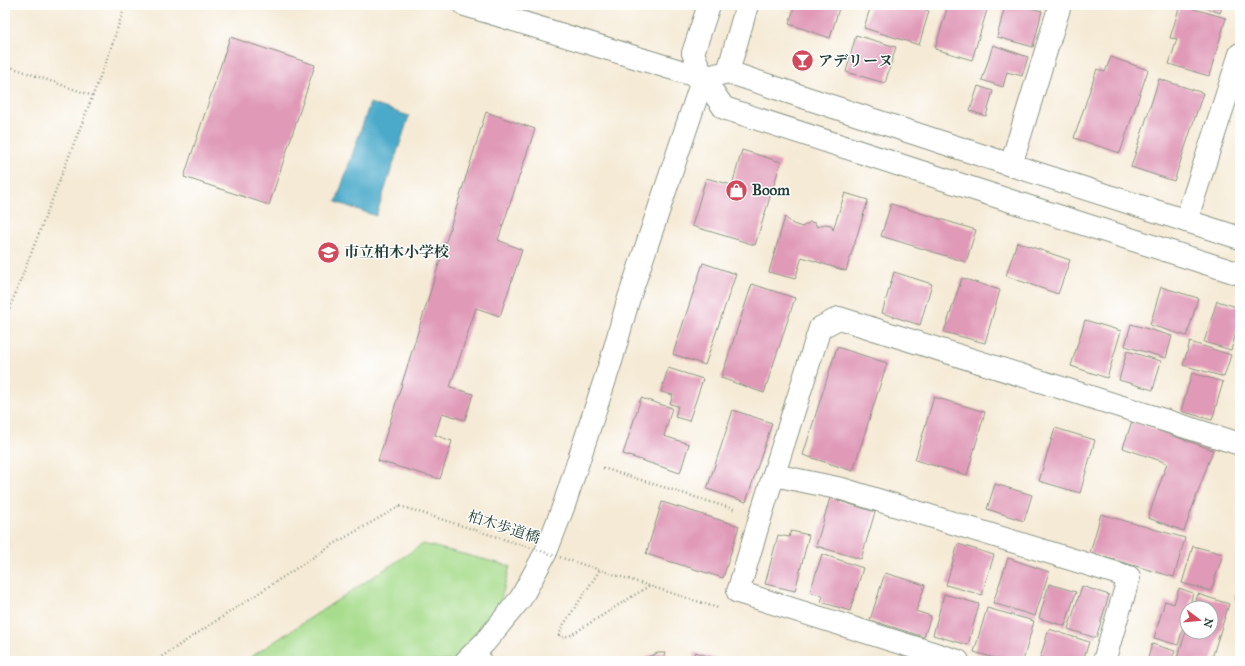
<svg xmlns="http://www.w3.org/2000/svg" width="1245" height="666" viewBox="0 0 1245 666" font-family="'IM FELL Great Primer','Noto Serif JP',serif">
  <style>
    .green { fill: #a7dc8c; stroke: #638c60 }
    .water { fill: #4baaca; stroke: #35747f }
    .building { fill: #e099b7 }
    .lines { fill: none; stroke-linecap: round; stroke-linejoin: round }
    .service-casing { stroke: #8a9484; stroke-width: 16 }
    .minor-casing { stroke: #8a9484; stroke-width: 24 }
    .tertiary-casing { stroke: #8a9484; stroke-width: 24 }
    .path { stroke: #8a9484; stroke-width: 2.5; stroke-dasharray: 1 3; stroke-linecap: butt }
    .service { stroke: #fff; stroke-width: 14 }
    .minor { stroke: #fff; stroke-width: 22 }
    .tertiary { stroke: #fff; stroke-width: 22 }
    .path-bridge { stroke: #8a9484; stroke-width: 2.5; stroke-dasharray: 1 3; stroke-linecap: butt }
    .labels { text-anchor: middle; stroke-width: 3; stroke-linejoin: round; paint-order: stroke }
    .poi-label { font-size: 15px; font-weight: bold; fill: #1f3d34; stroke: #fff; text-anchor: start }
    .street-label { font-size: 15px; fill: #1f3d34; stroke: #fff }
  </style>
  <rect width="100%" height="100%" fill="#fff"/>
  <filter id="ink" filterUnits="userSpaceOnUse"><feTurbulence type="fractalNoise" baseFrequency=".025" numOctaves="2"/><feDisplacementMap in="SourceGraphic" scale="8" xChannelSelector="R" yChannelSelector="G"/><feConvolveMatrix kernelMatrix="1 2 1 2 8 2 1 2 1" color-interpolation-filters="sRGB"/></filter>
  <filter id="wash" filterUnits="userSpaceOnUse"><feTurbulence type="fractalNoise" baseFrequency=".012" numOctaves="4" result="noise"/><feDisplacementMap in="SourceGraphic" scale="16" xChannelSelector="R" yChannelSelector="G"/><feGaussianBlur stdDeviation="0.9" result="paint"/><feColorMatrix in="noise" values="0 0 0 0 0 0 0 0 0 0 0 0 0 0 0 0 0 1.4 0 .05"/><feComposite in="paint" operator="in"/></filter>
  <g filter="url(#wash)">
    <rect width="100%" height="100%" fill="#f5ead5"/>
    <polygon class="green" points="423,544 510,566 484,661 245,661"/>
    <polygon class="water" points="370,103 409,116 376,216 336,202"/>
    <g id="blocks">
      <g class="building">
        <polygon points="795,5 840,5 830,38 789,24"/>
        <polygon points="871,5 910,5 929,11 919,45 864,28"/>
        <polygon points="948,5 970,5 987,10 972,60 935,49"/>
        <polygon points="1005,5 1019,5 1042,11 1033,47 997,37"/>
        <polygon points="1180,5 1226,18 1209,76 1169,64 1177,39 1170,38"/>
        <polygon points="1197,5 1223,5 1220,13"/>
        <polygon points="856,35 896,47 885,83 846,72"/>
        <polygon points="230,37 315,65 269,205 184,177"/>
        <polygon points="993,45 1028,57 1022,76 1007,72 1003,87 982,80"/>
        <polygon points="1111,57 1148,70 1120,153 1074,138 1097,69 1105,72"/>
        <polygon points="1159,79 1203,93 1174,181 1131,167"/>
        <polygon points="978,86 993,91 986,116 970,111"/>
        <polygon points="486,112 535,129 498,240 522,250 500,316 476,308 450,387 473,394 465,420 442,413 435,435 452,441 440,479 378,461"/>
        <polygon points="742,150 781,162 755,245 692,226 706,178 732,185"/>
        <polygon points="845,193 868,200 846,271 802,257 795,279 769,272 785,217 793,224 802,227 810,222 815,223 817,227 825,224 831,225 833,230"/>
        <polygon points="891,204 976,230 966,262 881,236"/>
        <polygon points="1017,242 1070,260 1058,294 1006,276"/>
        <polygon points="703,263 736,274 705,365 673,354"/>
        <polygon points="894,272 932,284 920,325 882,313"/>
        <polygon points="962,278 1000,290 985,343 944,332"/>
        <polygon points="752,284 795,298 764,393 721,378"/>
        <polygon points="1161,287 1198,298 1187,336 1150,325"/>
        <polygon points="1217,301 1240,308 1240,319 1231,350 1204,342"/>
        <polygon points="1085,320 1121,331 1107,378 1071,366"/>
        <polygon points="1131,324 1172,336 1166,358 1125,346"/>
        <polygon points="1190,342 1231,355 1224,377 1183,365"/>
        <polygon points="837,347 887,363 853,471 803,455"/>
        <polygon points="1127,351 1161,361 1153,390 1119,380"/>
        <polygon points="668,368 703,379 689,421 675,417 678,406 670,404 673,395 661,392"/>
        <polygon points="1192,373 1223,382 1212,420 1181,411"/>
        <polygon points="934,397 985,412 967,475 915,460"/>
        <polygon points="641,398 672,408 664,436 689,444 680,473 623,454"/>
        <polygon points="733,410 772,423 746,502 707,489"/>
        <polygon points="1132,421 1213,450 1184,531 1148,518 1167,463 1123,448"/>
        <polygon points="1055,428 1095,440 1080,493 1039,481"/>
        <polygon points="995,484 1032,495 1024,521 987,509"/>
        <polygon points="830,498 875,512 861,559 816,546"/>
        <polygon points="662,502 739,526 723,578 646,554"/>
        <polygon points="1101,514 1185,538 1174,577 1090,553"/>
        <polygon points="791,531 809,535 795,591 765,584 778,535 789,537"/>
        <polygon points="958,544 994,555 982,595 946,585"/>
        <polygon points="1193,546 1223,554 1211,591 1182,583"/>
        <polygon points="822,554 863,568 850,611 821,602 823,596 810,592"/>
        <polygon points="1008,558 1049,572 1035,616 993,603"/>
        <polygon points="885,573 925,585 916,611 931,616 924,637 870,620"/>
        <polygon points="1240,581 1240,600 1235,599"/>
        <polygon points="1049,584 1076,592 1065,626 1039,618"/>
        <polygon points="1082,586 1109,595 1096,638 1068,629"/>
        <polygon points="1179,588 1193,593 1189,608 1187,608 1187,614 1178,645 1154,638 1165,601 1174,604"/>
        <polygon points="944,594 979,604 968,645 933,635"/>
        <polygon points="1198,594 1229,604 1211,661 1176,661 1186,632 1211,632 1211,608 1194,608"/>
        <polygon points="987,608 1034,621 1023,661 1005,661 974,652"/>
        <polygon points="1049,629 1089,642 1083,661 1039,661"/>
        <polygon points="1152,644 1175,651 1171,661 1147,661"/>
        <polygon points="695,652 723,661 692,661"/>
        <polygon points="658,653 665,653 663,659 668,661 642,661 645,658"/>
      </g>
    </g>
  </g>
  <g filter="url(#ink)">
    <use href="#blocks" fill-opacity="0" stroke="#8a9484" stroke-width="1"/>
    <g class="lines">
      <defs>
        <polyline id="service" points="475,652 486,661"/>
        <g id="minor">
          <polyline points="1011,165 1060,5"/>
          <polyline points="1186,221 1240,54"/>
          <polyline points="774,475 842,489 1129,577 1104,661"/>
          <polyline points="958,661 738,592 760,518 820,328 839,318 1240,444"/>
        </g>
        <g id="tertiary">
          <polyline points="465,5 703,78 728,72 776,88 1011,165 1240,238"/>
          <polyline points="709,5 693,53 703,78 724,108 1011,201 1240,274"/>
          <polyline points="728,72 747,5"/>
          <polyline points="466,661 485,642 521,598 546,552 564,505 612,358 628,301 703,78"/>
        </g>
      </defs>
      <use href="#service" class="service-casing"/>
      <use href="#minor" class="minor-casing"/>
      <use href="#tertiary" class="tertiary-casing"/>
      <g class="path">
        <polyline points="5,65 93,96"/>
        <polyline points="5,320 109,54 125,5"/>
        <polyline points="603,468 736,510"/>
        <polyline points="649,586 571,635 563,637 559,635 562,627 600,570 718,608"/>
        <polyline points="155,661 332,545 400,506"/>
      </g>
      <use href="#service" class="service"/>
      <use href="#minor" class="minor"/>
      <use href="#tertiary" class="tertiary"/>
      <polyline class="path-bridge" points="400,506 600,570"/>
    </g>
  </g>
  <defs>
    <symbol id="bar-disc" viewBox="-11 -11 22 22"><circle r="9.5" fill="#d1495b" stroke="#fff"/><path d="M-6-5H6L.8 .8V4.5H3.5V6h-7V4.5H-.8V.8Z" fill="#fff"/></symbol>
    <symbol id="shop-disc" viewBox="-11 -11 22 22"><circle r="9.5" fill="#d1495b" stroke="#fff"/><path d="M-5-2.5h2.3a2.7 3.5 0 0 1 5.4 0H5L5.5 6h-11ZM-1.5-2.5h3a1.5 2.3 0 0 0-3 0Z" fill="#fff"/></symbol>
    <symbol id="school-disc" viewBox="-11 -11 22 22"><circle r="9.5" fill="#d1495b" stroke="#fff"/><path d="M0-5L7-2L0 1L-7-2ZM-4 1L0 2.5L4 1V4Q0 6-4 4Z" fill="#fff"/></symbol>
  </defs>
  <g fill-rule="evenodd">
    <use href="#bar-disc" x="790" y="48" width="25" height="25"/>
    <use href="#shop-disc" x="724" y="178" width="25" height="25"/>
    <use href="#school-disc" x="316" y="240" width="25" height="25"/>
  </g>
  <g class="labels">
    <g class="poi-label">
      <text x="818" y="66">アデリーヌ</text>
      <text x="752" y="195">Boom</text>
      <text x="344" y="257">市立柏木小学校</text>
    </g>
    <g class="street-label">
      <text transform="translate(504 527) rotate(18)" y="5">柏木歩道橋</text>
    </g>
  </g>
  <rect width="1245" height="666" fill="none" stroke="#fff" stroke-width="20"/>
  <g transform="translate(1199 620) rotate(106)"><circle r="19" fill="#ffffff" stroke="#a5b1ae"/>
  <path d="M0-3L7 15L0 10L-7 15Z" fill="#d1495b"/>
  <text y="-6" font-size="11" font-weight="bold" text-anchor="middle" fill="#1f3d34">N</text>
  </g>
</svg>
